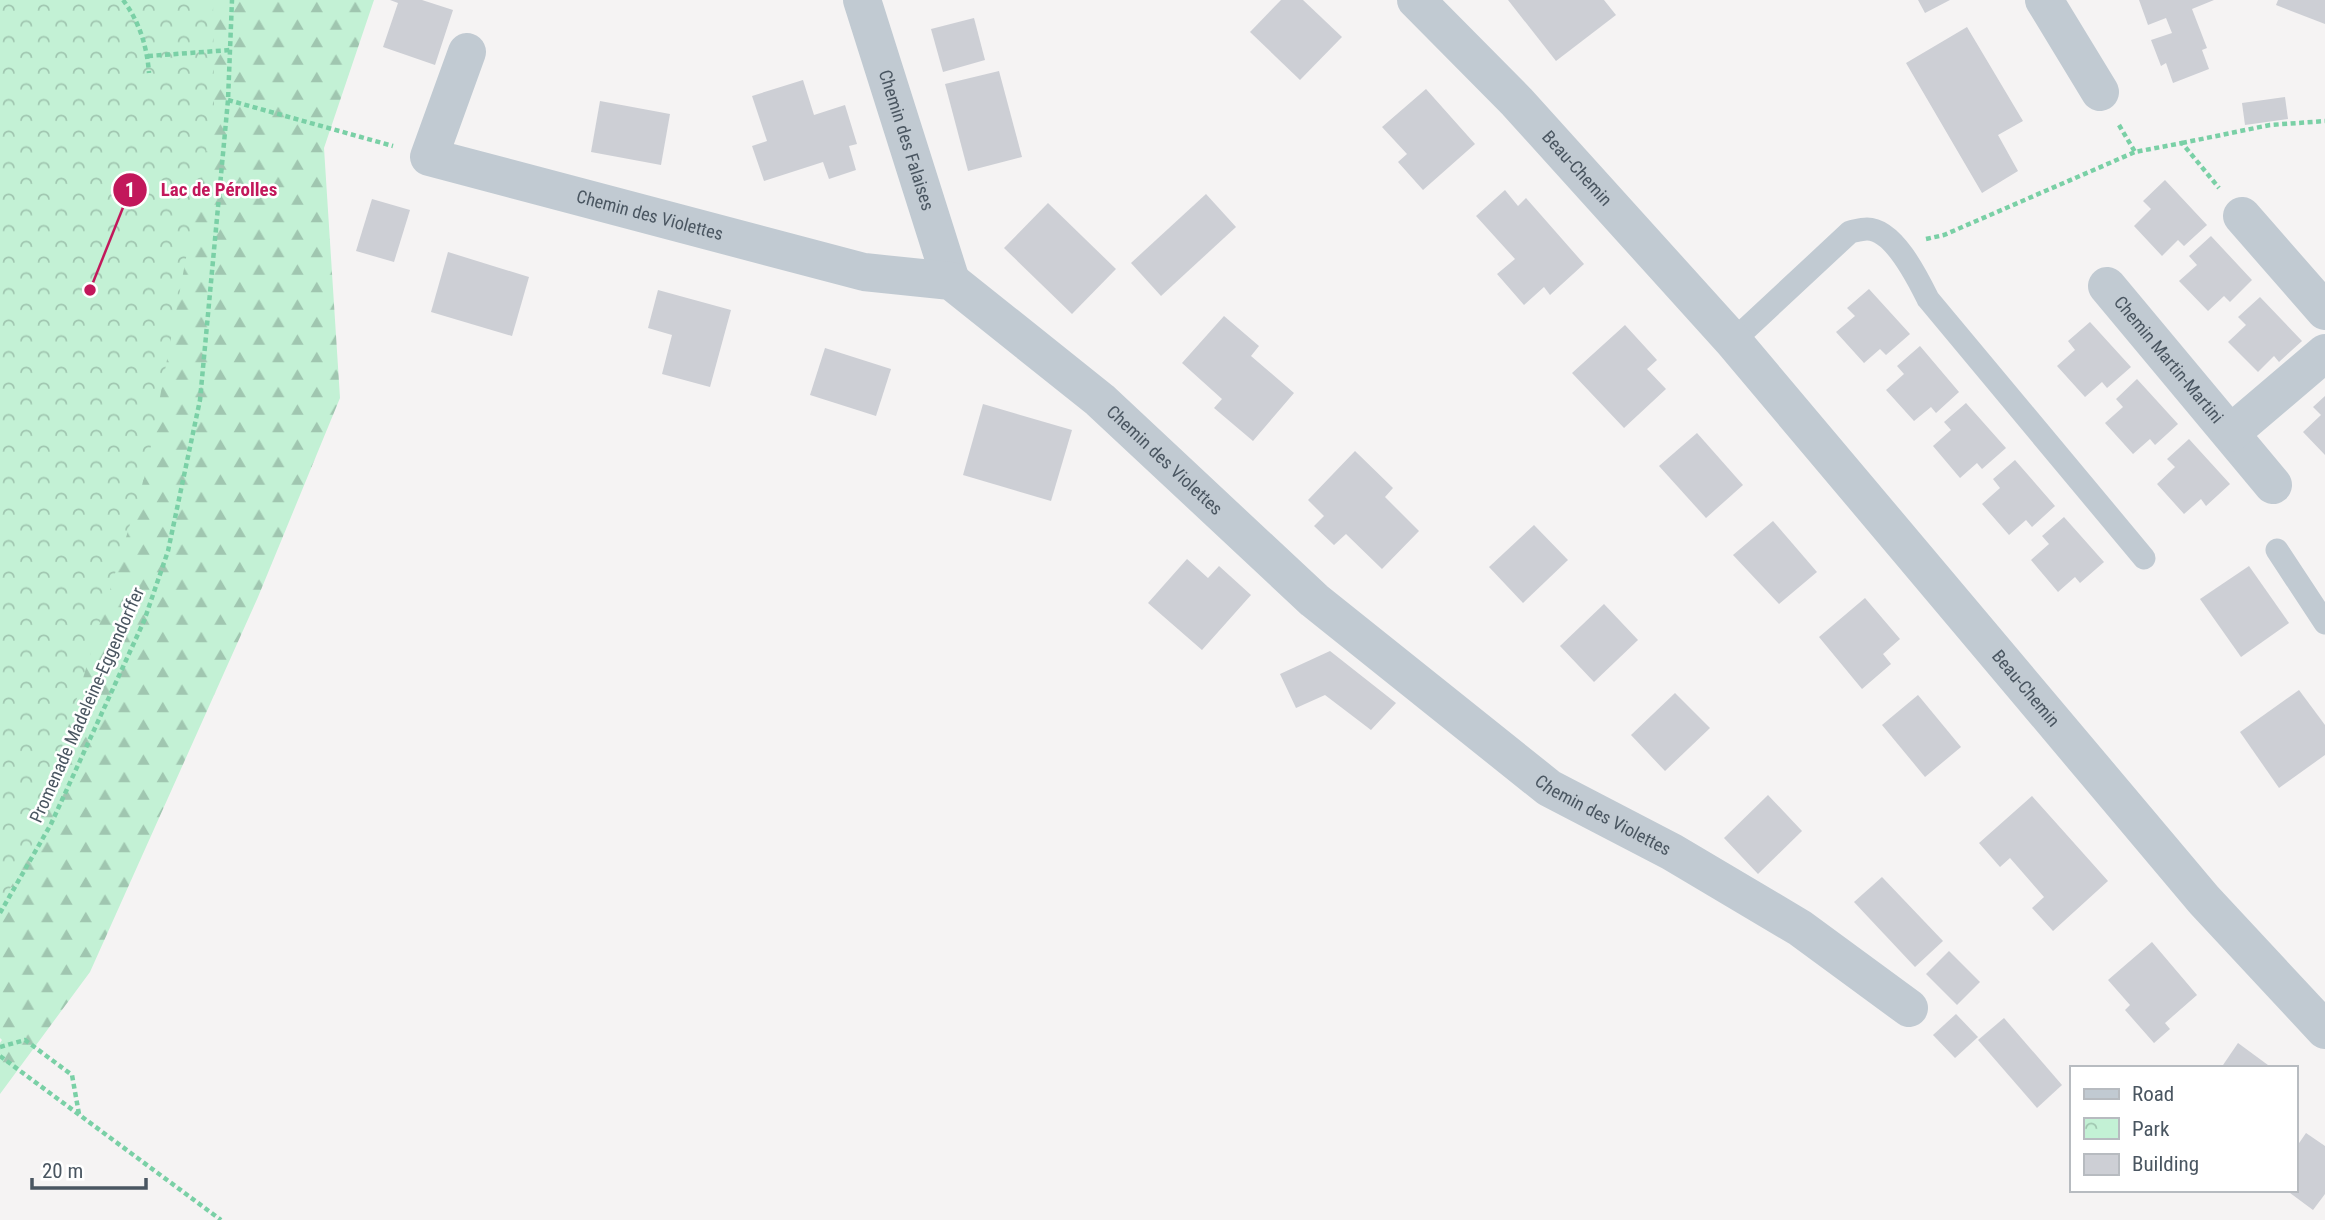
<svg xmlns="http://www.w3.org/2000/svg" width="2325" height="1220" viewBox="0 0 2325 1220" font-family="'Roboto Condensed',sans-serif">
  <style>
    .forest { fill: url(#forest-firs) }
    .park { fill: url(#park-crowns) }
    .building { fill: #cdcfd5 }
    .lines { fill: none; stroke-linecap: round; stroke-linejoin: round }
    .path { stroke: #7ad0a6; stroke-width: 4.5; stroke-dasharray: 5 3.5; stroke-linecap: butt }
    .service { stroke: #c1cad2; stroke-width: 23 }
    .minor { stroke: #c1cad2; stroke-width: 38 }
    .labels { text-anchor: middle; stroke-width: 5; stroke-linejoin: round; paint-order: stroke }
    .street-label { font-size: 18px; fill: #4a5661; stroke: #fff }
    .leader { fill: none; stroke: #c2185b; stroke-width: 2.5 }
    .callout-dot { fill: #c2185b; stroke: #fff; stroke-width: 2.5 }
    .mark-label { font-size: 21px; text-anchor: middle; font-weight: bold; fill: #fff }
    .callout-label { font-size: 19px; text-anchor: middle; font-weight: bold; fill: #c2185b; stroke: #fff; stroke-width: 5; stroke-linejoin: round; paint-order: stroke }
  </style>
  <defs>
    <pattern id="forest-firs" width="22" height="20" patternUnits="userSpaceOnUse" patternTransform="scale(1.75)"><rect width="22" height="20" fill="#c3f1d5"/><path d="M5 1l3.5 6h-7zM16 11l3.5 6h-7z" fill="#a0c6b0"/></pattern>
    <pattern id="park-crowns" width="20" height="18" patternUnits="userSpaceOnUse" patternTransform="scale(1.75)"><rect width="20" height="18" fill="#c3f1d5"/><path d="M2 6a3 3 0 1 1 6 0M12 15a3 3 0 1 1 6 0" fill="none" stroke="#a0c6b0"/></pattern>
  </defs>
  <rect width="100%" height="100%" fill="#f5f3f3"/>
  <polygon class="forest" points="0,0 374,0 324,148 340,398 258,597 90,972 0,1094 0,1043 2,1040 0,1038"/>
  <polygon class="park" points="0,0 213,0 214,108 146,472 29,855 0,906"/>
  <g class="building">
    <polygon points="390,0 422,0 453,10 435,65 383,47 398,3"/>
    <polygon points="1281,0 1303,0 1342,37 1300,80 1250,32"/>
    <polygon points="1508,0 1604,0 1616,15 1556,61"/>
    <polygon points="1918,0 1950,0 1925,13"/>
    <polygon points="2139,0 2214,0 2192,9 2207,48 2202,50 2209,69 2173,83 2166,63 2161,66 2151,40 2172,33 2166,18 2148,25"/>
    <polygon points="2278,0 2325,0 2325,24 2276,5"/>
    <polygon points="974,18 985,60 943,72 931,29"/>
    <polygon points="1967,27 2023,121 1998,135 2018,171 1982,193 1906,63"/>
    <polygon points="999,71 1022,157 968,171 945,84"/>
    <polygon points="803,80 814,115 845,105 857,144 849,146 856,170 829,179 823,162 764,181 752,146 767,141 752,96"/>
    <polygon points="1426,89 1475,144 1423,190 1398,162 1407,154 1382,127"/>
    <polygon points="2285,97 2288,119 2245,125 2242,103"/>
    <polygon points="600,101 670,114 661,165 591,152"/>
    <polygon points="2165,180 2207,225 2184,246 2178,240 2162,256 2134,226 2151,209 2143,201"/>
    <polygon points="1505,190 1518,206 1526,198 1584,264 1550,295 1544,287 1524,305 1497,274 1515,259 1476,216"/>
    <polygon points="1206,194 1236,227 1161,296 1131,263"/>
    <polygon points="372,199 410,210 394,262 356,251"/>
    <polygon points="1048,203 1116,269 1072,314 1004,248"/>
    <polygon points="2211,236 2252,280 2230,302 2224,296 2208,311 2179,281 2197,265 2189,256"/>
    <polygon points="448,252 529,277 512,336 431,312"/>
    <polygon points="1869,289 1910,334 1886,355 1880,349 1864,363 1836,332 1855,316 1847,308"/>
    <polygon points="658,290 731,310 710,387 662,374 672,335 648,328"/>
    <polygon points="2260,297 2302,341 2279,362 2274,356 2258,372 2228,342 2246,325 2238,317"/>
    <polygon points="1224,316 1259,346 1251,356 1294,393 1253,441 1214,408 1222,399 1182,363"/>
    <polygon points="2090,322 2131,367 2107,388 2102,382 2085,397 2057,366 2075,350 2068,341"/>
    <polygon points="1625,325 1657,360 1647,369 1666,389 1624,428 1572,373"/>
    <polygon points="1920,346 1959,392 1936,413 1931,407 1914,421 1886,390 1904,374 1897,366"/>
    <polygon points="825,348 891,369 876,416 810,395"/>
    <polygon points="2137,379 2178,424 2155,445 2150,439 2133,454 2105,423 2123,407 2116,399"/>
    <polygon points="2325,396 2325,455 2303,432 2321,415 2313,407"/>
    <polygon points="1966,403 2006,448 1982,469 1977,463 1960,478 1933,446 1951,430 1944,422"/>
    <polygon points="983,404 1072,430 1051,501 963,475"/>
    <polygon points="1697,433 1743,485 1706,518 1659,466"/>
    <polygon points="2189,439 2230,484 2206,506 2201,499 2184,514 2157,484 2175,467 2167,459"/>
    <polygon points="1355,451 1393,488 1385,497 1419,531 1382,569 1346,534 1334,545 1314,526 1324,516 1308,500"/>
    <polygon points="2015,460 2055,506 2032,527 2026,520 2009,535 1982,504 2000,488 1993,479"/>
    <polygon points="2064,517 2104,562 2080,583 2075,577 2058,592 2031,560 2049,544 2042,536"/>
    <polygon points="1773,521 1817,572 1779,604 1733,555"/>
    <polygon points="1534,525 1568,560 1523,603 1489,567"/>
    <polygon points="1187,559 1208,578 1219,566 1251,595 1202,650 1148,603"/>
    <polygon points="2249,566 2289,623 2241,657 2200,599"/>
    <polygon points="1865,598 1900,639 1883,654 1891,664 1862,689 1819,637"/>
    <polygon points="1604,604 1638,640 1594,682 1560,646"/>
    <polygon points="1330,651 1396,703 1371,730 1325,695 1296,708 1280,674"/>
    <polygon points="2299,690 2325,725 2325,755 2279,788 2240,732"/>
    <polygon points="1675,693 1710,728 1665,771 1631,735"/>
    <polygon points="1918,695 1961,747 1925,777 1882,725"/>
    <polygon points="1768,795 1802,831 1758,874 1724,838"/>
    <polygon points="2032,796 2108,881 2053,931 2032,908 2044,897 2010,858 2000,867 1979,843"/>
    <polygon points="1882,877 1943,941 1915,967 1854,902"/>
    <polygon points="2152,942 2197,995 2165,1023 2170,1029 2154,1043 2125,1010 2130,1005 2108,980"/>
    <polygon points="1949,951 1980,982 1957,1005 1926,974"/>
    <polygon points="1956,1014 1978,1037 1955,1058 1933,1035"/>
    <polygon points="2004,1018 2062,1085 2037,1108 1978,1040"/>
    <polygon points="2238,1043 2272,1068 2221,1068"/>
    <polygon points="2306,1133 2325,1146 2325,1194 2313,1210 2286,1190 2295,1190 2295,1149"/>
  </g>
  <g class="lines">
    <g class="path">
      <path d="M 123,0 C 139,21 147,46 149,73"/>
      <polyline points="148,56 230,50"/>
      <polyline points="228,100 393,146"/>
      <polyline points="2119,125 2135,152 2182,143 2219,188"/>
      <polyline points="2182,143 2270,125 2325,121"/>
      <polyline points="1926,239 1944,235 2135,152"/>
      <polyline points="0,913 51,824 144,621 168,551 200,400 228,100 232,0"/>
      <polyline points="0,1047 25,1040 72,1075 79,1114"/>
      <polyline points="0,1056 221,1220"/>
    </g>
    <g class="service">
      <path d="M 1733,341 L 1850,232 C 1855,231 1862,229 1867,229 C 1894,229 1918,279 1928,299 L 2144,558"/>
      <polyline points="2277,550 2325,623"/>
    </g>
    <g class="minor">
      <path id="s1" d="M 862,0 L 951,281"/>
      <path id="s2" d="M 1416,0 L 1517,102 L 1733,341 L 2204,900 L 2325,1030"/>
      <polyline points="2044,0 2100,92"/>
      <path id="s3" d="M 467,52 L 429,157 L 864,272 L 951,281 L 1100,400 L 1314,600 L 1549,788 L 1672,852 L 1800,928 L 1909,1008"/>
      <polyline points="2242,216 2325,311"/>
      <path id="s4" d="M 2107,286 L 2273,485"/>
      <polyline points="2231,433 2325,353"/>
    </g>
  </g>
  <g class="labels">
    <g class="street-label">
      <text dy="6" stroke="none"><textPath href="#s1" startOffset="147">Chemin des Falaises</textPath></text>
      <text dy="6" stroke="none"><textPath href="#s2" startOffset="233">Beau-Chemin</textPath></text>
      <text dy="6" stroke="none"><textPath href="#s3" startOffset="340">Chemin des Violettes</textPath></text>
      <text dy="6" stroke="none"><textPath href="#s4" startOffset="96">Chemin Martin-Martini</textPath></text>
      <text dy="6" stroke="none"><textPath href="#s3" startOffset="928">Chemin des Violettes</textPath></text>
      <text dy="6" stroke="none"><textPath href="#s2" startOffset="920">Beau-Chemin</textPath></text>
      <text transform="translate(87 705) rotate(-66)" y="6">Promenade Madeleine-Eggendorffer</text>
      <text dy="6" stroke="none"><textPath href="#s3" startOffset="1494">Chemin des Violettes</textPath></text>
    </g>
  </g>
  <path class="leader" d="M90 290L130 190"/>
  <g class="callout-dot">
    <circle cx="90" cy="290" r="7"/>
    <circle cx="130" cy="190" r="18"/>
  </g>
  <g class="mark-label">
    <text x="130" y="197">1</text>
  </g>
  <g class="callout-label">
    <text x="219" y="196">Lac de Pérolles</text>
  </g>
  <rect x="2070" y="1066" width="228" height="126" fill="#ffffff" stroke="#b7bbc0" stroke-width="2"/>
  <rect x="2084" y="1089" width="35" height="10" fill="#c1cad2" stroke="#b7bbc0" stroke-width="2"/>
  <text x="2132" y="1101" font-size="21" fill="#4a5661">Road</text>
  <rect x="2084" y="1118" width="35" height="21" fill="url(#park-crowns)" stroke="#b7bbc0" stroke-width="2"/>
  <text x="2132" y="1136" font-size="21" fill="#4a5661">Park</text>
  <rect x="2084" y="1154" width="35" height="21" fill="#cdcfd5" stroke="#b7bbc0" stroke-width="2"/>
  <text x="2132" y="1171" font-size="21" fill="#4a5661">Building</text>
  <path d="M32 1178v10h114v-10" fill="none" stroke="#4a5661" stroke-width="3.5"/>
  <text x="42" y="1178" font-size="21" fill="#4a5661" stroke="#ffffff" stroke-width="5" paint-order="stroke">20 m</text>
</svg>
